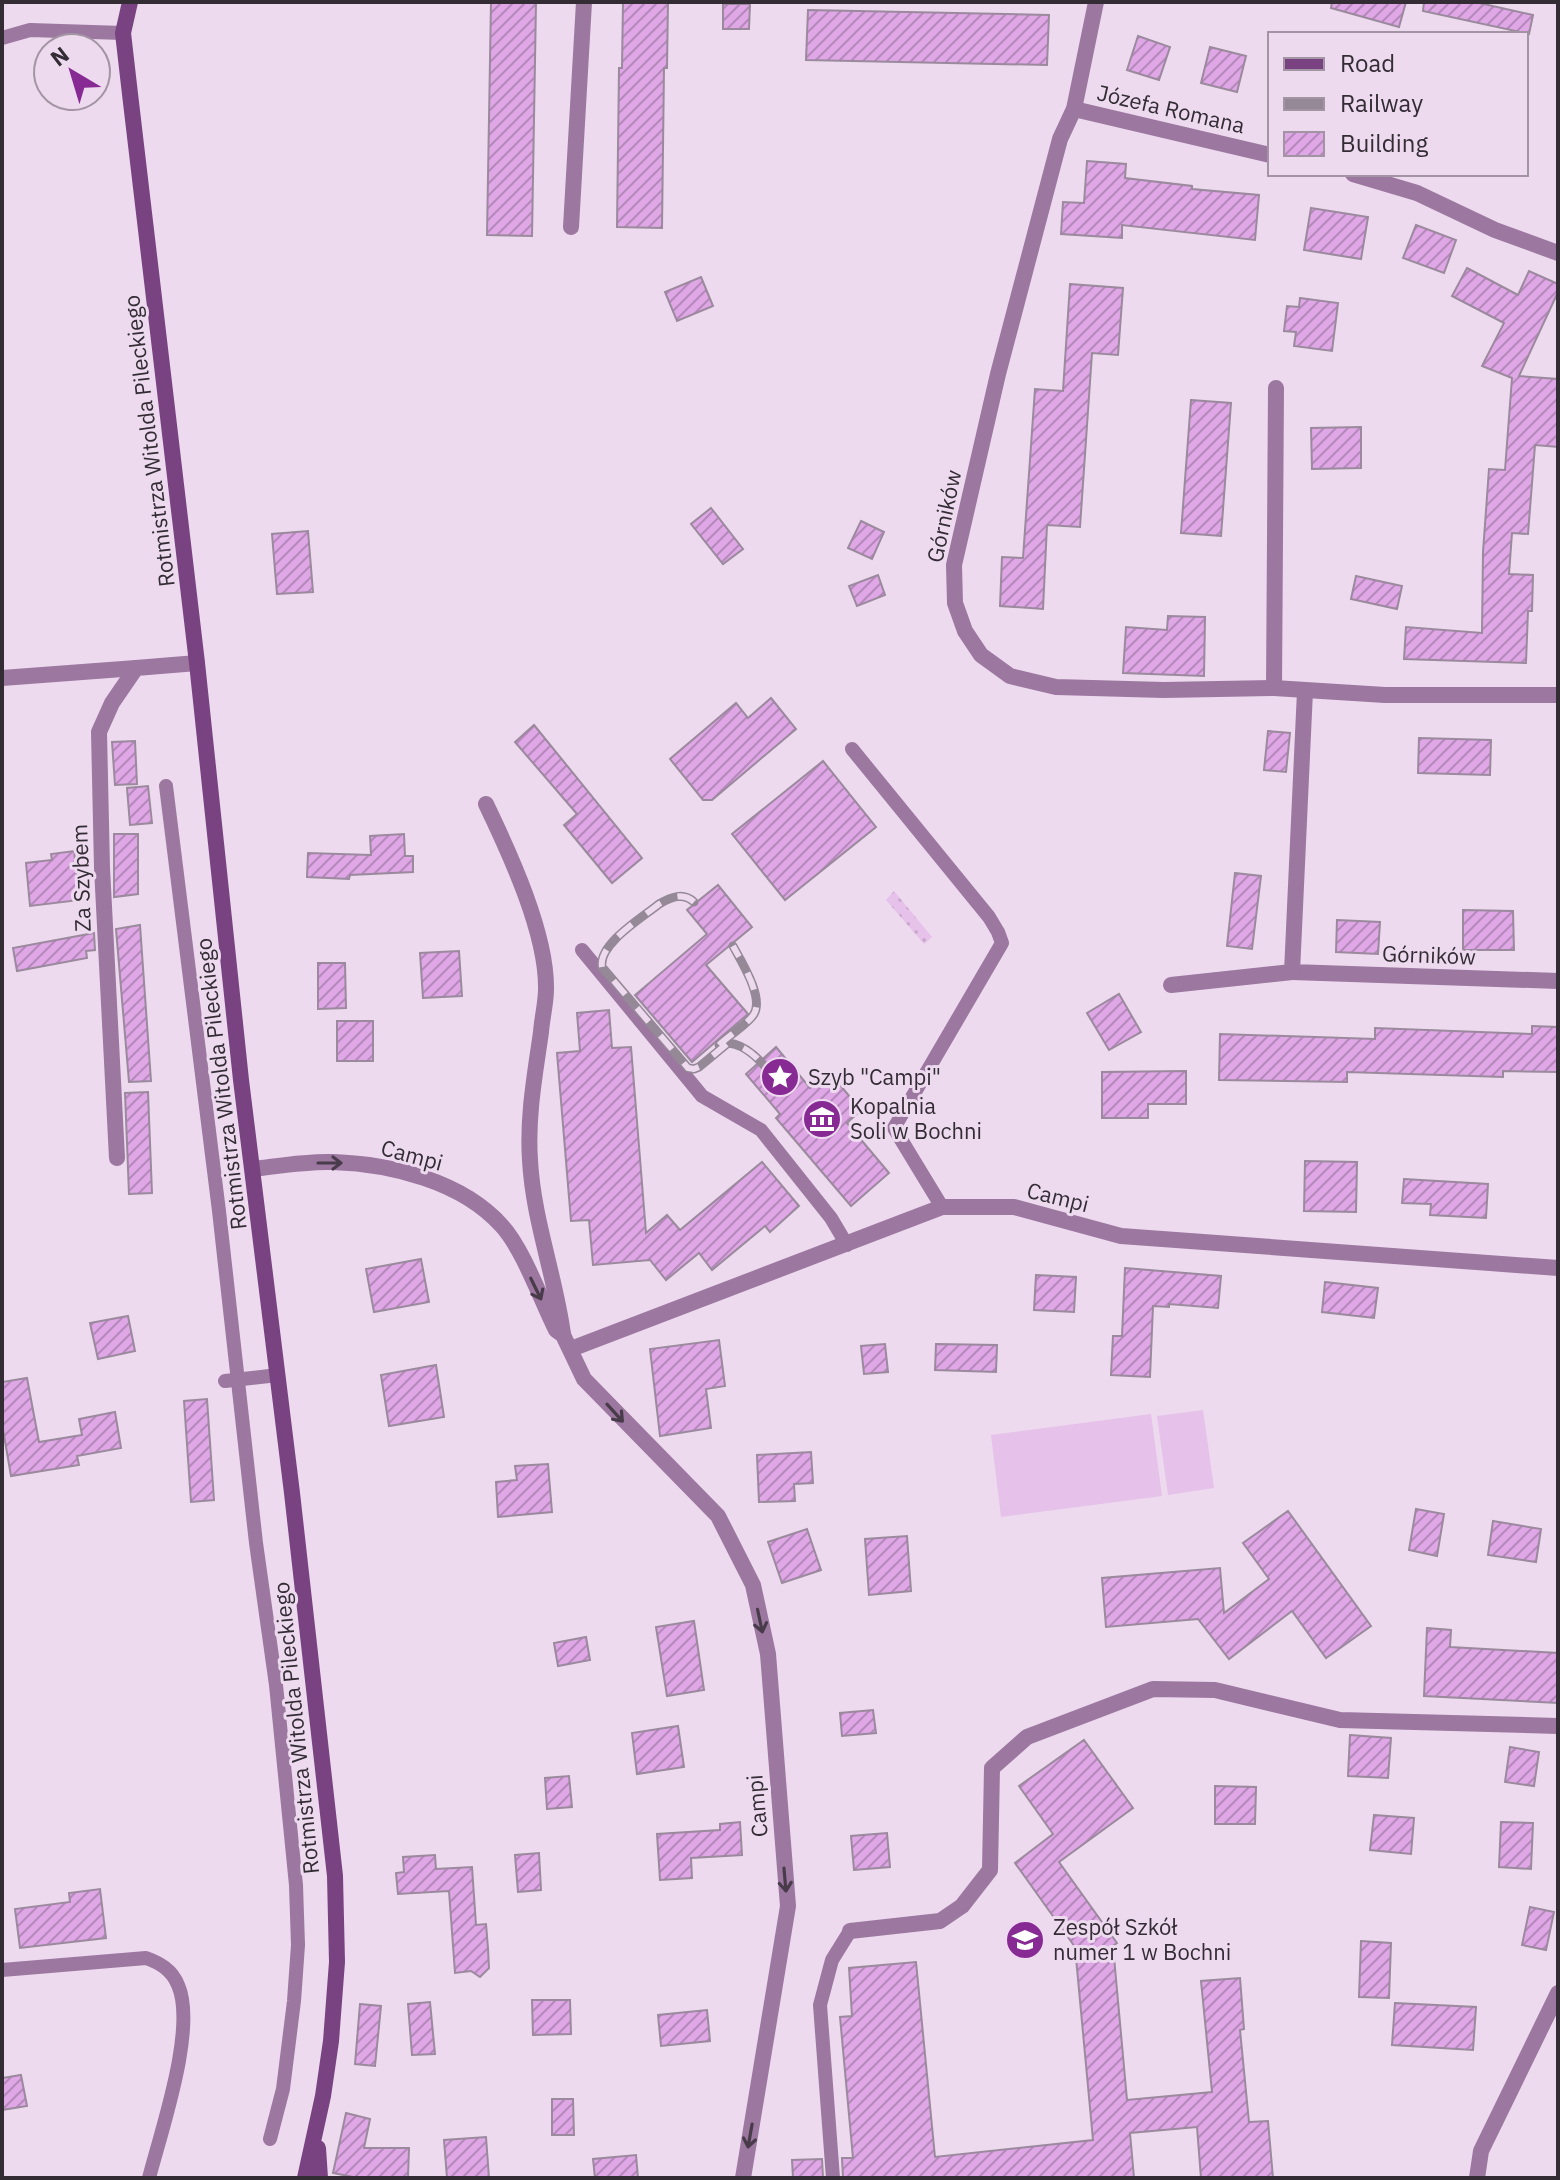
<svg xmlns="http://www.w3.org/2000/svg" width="1560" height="2180" viewBox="0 0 1560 2180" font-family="'IBM Plex Sans',sans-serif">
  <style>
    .green { fill: url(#green-dots) }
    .pitch { fill: #e6c1ea }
    .building { fill: url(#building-hatch); stroke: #9b899d; stroke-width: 2 }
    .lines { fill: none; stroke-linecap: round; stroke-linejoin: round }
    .lane { stroke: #9c77a0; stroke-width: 14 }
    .street { stroke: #9c77a0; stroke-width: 16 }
    .secondary { stroke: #784380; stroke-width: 16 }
    .rail-casing { stroke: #958897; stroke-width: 9 }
    .rail { stroke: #eddaef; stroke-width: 6; stroke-dasharray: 18; stroke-linecap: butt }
    .oneway { stroke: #483b4a }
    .labels { text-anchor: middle; stroke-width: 6; stroke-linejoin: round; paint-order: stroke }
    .street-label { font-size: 22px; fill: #332c34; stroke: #eddaef }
    .poi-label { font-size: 22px; fill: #332c34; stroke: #eddaef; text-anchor: start }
  </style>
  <defs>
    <pattern id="green-dots" width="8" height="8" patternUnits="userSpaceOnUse" patternTransform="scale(2)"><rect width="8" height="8" fill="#e6c1ea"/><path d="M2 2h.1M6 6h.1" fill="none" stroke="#c6a6c9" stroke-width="1.8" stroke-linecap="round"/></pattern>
    <pattern id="building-hatch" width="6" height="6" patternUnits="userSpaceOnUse" patternTransform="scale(2)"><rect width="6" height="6" fill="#dfa7e6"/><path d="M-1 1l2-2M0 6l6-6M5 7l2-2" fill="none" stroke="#b588bb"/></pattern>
  </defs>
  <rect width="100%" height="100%" fill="#eddaef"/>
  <polygon class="green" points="894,891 932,937 924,944 886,900"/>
  <g class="pitch">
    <polygon points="1203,1410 1214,1488 1168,1495 1157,1416"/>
    <polygon points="1151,1414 1162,1496 1001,1517 991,1435"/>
  </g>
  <g class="building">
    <polygon points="491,2 536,2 532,236 487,235"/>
    <polygon points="623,2 668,2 667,68 664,68 662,228 617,227 619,68 622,68"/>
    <polygon points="1332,2 1406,2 1399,27 1331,8"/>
    <polygon points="1424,2 1475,2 1533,15 1529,34 1423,11"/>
    <polygon points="723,4 750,4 749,29 723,29"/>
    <polygon points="808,10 1049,15 1047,65 806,60"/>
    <polygon points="1138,36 1170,47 1159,80 1127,70"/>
    <polygon points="1210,47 1246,56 1237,92 1201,83"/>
    <polygon points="1087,161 1126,164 1125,178 1192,186 1192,189 1259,195 1255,240 1122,225 1122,238 1061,234 1063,202 1084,203"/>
    <polygon points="1311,208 1368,217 1361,259 1304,250"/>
    <polygon points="1416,225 1456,240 1444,273 1403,258"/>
    <polygon points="1467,268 1518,295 1529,271 1558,284 1558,292 1519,376 1558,379 1558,447 1535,445 1528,534 1512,533 1509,574 1533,575 1532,611 1528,611 1526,663 1404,659 1406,627 1482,633 1483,552 1489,469 1505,470 1512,378 1482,366 1504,323 1452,296"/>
    <polygon points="701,277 713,306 677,321 665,292"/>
    <polygon points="1070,284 1123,288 1118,355 1092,353 1080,527 1047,525 1043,609 1000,606 1002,557 1023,558 1035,389 1063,391"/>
    <polygon points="1300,298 1338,303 1332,351 1294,346 1296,332 1284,331 1287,306 1299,307"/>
    <polygon points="1191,400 1231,403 1221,536 1181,533"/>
    <polygon points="1361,427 1361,468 1312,469 1311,428"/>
    <polygon points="711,508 743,549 723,564 691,524"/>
    <polygon points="861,521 884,532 872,559 848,548"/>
    <polygon points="308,531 313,592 277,594 272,534"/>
    <polygon points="878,575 885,595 857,606 849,586"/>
    <polygon points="1356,576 1402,586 1397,609 1351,599"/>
    <polygon points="1168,616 1205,617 1204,676 1123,673 1126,627 1167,630"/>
    <polygon points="771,698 796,729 712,800 703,800 670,759 736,703 748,718"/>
    <polygon points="534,725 642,858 612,883 564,825 577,814 515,742"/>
    <polygon points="1268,731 1290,733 1286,772 1264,770"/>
    <polygon points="1419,738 1491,740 1490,775 1418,773"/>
    <polygon points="135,741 137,784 115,785 112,742"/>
    <polygon points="823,761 876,827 785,900 732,834"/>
    <polygon points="148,786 152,823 130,825 127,788"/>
    <polygon points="114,834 138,834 138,894 114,897"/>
    <polygon points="404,834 405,856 413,856 413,872 350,875 349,879 307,877 308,853 371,855 370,836"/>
    <polygon points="74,851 80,900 30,906 26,863 52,860 51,854"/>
    <polygon points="1235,873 1261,876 1252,949 1227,946"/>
    <polygon points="718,885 752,927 706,965 748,1014 692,1062 635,995 707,934 687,910"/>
    <polygon points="1463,910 1513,911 1514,950 1463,950"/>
    <polygon points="1337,920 1380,922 1378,954 1336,952"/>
    <polygon points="140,925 151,1081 129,1082 116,929"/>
    <polygon points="94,933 95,950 86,951 87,958 17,971 13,948"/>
    <polygon points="459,951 462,996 423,998 420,953"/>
    <polygon points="318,963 345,963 346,1008 318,1009"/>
    <polygon points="1119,994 1141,1032 1109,1050 1087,1013"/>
    <polygon points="609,1010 612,1048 631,1047 646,1233 667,1215 680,1230 762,1162 799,1206 770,1232 765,1226 712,1270 699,1253 666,1280 650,1260 593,1265 589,1220 571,1221 557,1053 580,1051 577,1013"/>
    <rect x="337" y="1021" width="36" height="40"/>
    <polygon points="1532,1026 1558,1027 1558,1072 1503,1071 1503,1077 1347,1072 1347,1082 1219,1080 1220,1034 1375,1039 1375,1028 1532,1034"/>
    <polygon points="776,1047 810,1088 829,1072 861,1110 847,1123 889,1173 851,1206 776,1118 780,1114 746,1074"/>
    <polygon points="1186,1071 1186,1104 1148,1104 1148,1118 1102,1118 1102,1072"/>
    <polygon points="148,1092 152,1193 129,1194 125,1093"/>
    <polygon points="1305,1161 1357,1162 1356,1212 1304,1211"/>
    <polygon points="1404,1179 1488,1184 1486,1218 1430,1215 1431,1204 1402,1203"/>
    <polygon points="421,1259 429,1302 374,1312 366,1269"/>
    <polygon points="1125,1268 1221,1276 1218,1308 1169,1304 1169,1307 1153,1306 1150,1377 1111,1375 1113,1336 1122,1336"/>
    <polygon points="1036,1275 1076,1277 1074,1312 1034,1310"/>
    <polygon points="1325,1282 1378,1288 1374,1318 1322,1312"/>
    <polygon points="128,1316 135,1351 98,1359 90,1323"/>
    <polygon points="719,1340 725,1386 706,1389 711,1428 660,1436 650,1349"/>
    <polygon points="885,1344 888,1372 864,1374 861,1346"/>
    <polygon points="936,1344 997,1345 996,1372 935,1370"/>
    <polygon points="436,1365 444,1417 389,1426 381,1375"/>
    <polygon points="27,1378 39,1442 82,1435 79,1419 115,1412 121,1448 77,1456 79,1465 11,1476 2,1424 2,1382"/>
    <polygon points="207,1399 214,1500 191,1502 184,1401"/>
    <polygon points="811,1452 813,1483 794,1484 795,1501 759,1502 757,1455"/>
    <polygon points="548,1464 552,1512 498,1517 496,1482 517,1480 515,1466"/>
    <polygon points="1416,1509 1444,1514 1437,1556 1409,1550"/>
    <polygon points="1288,1511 1371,1626 1326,1658 1292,1611 1229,1659 1198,1619 1106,1627 1102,1578 1220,1568 1224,1613 1269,1579 1243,1543"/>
    <polygon points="1493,1521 1541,1529 1536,1562 1488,1555"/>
    <polygon points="807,1529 821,1570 782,1583 768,1542"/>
    <polygon points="907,1536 911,1591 869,1595 865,1539"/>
    <polygon points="694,1621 704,1690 667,1696 656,1627"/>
    <polygon points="1427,1628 1451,1630 1450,1647 1558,1653 1558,1703 1424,1696"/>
    <polygon points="586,1637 590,1660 558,1666 554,1643"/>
    <polygon points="873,1710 876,1733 842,1736 840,1713"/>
    <polygon points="678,1726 684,1767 637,1774 632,1733"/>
    <polygon points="1350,1735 1391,1738 1388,1778 1348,1776"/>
    <polygon points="1084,1740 1133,1808 1059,1862 1117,1943 1113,1946 1127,2100 1212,2092 1201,1981 1240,1978 1244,2029 1240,2030 1249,2122 1268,2121 1273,2178 1201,2178 1197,2127 1130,2133 1134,2178 843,2178 842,2158 853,2158 840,2017 852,2016 849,1968 916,1962 935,2157 1093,2140 1075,1947 1015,1863 1053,1834 1019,1786"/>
    <polygon points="1510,1747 1539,1752 1534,1786 1505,1782"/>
    <polygon points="569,1776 572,1807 547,1809 545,1778"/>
    <polygon points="1215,1786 1256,1787 1255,1824 1215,1824"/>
    <polygon points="1374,1815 1414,1818 1411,1854 1370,1850"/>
    <polygon points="740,1822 742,1855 691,1858 692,1878 660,1880 657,1834 720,1830 720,1824"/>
    <polygon points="1501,1822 1533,1823 1531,1869 1499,1867"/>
    <polygon points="887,1833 890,1867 854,1870 851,1836"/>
    <polygon points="539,1853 541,1890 518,1892 515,1855"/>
    <polygon points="435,1855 436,1869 472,1867 476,1925 486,1924 488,1948 489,1968 480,1977 471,1971 455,1973 449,1891 398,1894 396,1873 404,1872 403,1857"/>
    <polygon points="100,1889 106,1938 20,1948 15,1909 70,1902 69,1893"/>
    <polygon points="1530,1907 1554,1912 1546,1950 1522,1945"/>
    <polygon points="1361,1941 1391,1943 1389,1998 1359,1997"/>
    <polygon points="532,2000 570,2000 571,2034 533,2035"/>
    <polygon points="430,2002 435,2054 412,2055 408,2004"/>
    <polygon points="1395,2003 1476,2007 1473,2050 1392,2045"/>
    <polygon points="360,2004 381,2006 375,2066 355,2064"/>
    <polygon points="707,2010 710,2041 661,2046 658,2015"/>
    <polygon points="21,2075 27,2106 2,2110 2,2078"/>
    <polygon points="552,2099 573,2099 574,2135 552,2135"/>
    <polygon points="346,2113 370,2119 364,2148 409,2148 408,2178 358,2178 333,2173"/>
    <polygon points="486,2137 489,2178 447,2178 444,2140"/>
    <polygon points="636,2155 638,2178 595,2178 593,2159"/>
    <polygon points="822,2159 823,2178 793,2178 792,2160"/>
  </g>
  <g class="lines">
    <g class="lane">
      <polyline points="2,38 30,30 123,33"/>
      <polyline points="852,749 989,917 998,932 1002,943 894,1128 942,1207"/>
      <polyline points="166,786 219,1211 256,1543 276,1685 296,1885 298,1945 294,2001 283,2089 270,2139"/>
      <polyline points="582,950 702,1096 761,1130 831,1218 847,1245"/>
      <polyline points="225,1381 278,1375"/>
      <path d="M 2,1970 L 146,1958 C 160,1963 172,1970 178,1985 C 197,2028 161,2131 149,2178"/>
      <polyline points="833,2178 820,2005 832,1960 850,1931"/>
    </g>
    <g class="street">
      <polyline points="1096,2 1074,109 1060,139 998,374 954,565 955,603 965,631 981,655 1010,676 1056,687 1164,690 1274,688 1385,695 1558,695"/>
      <polyline points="1074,109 1270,155"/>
      <polyline points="1353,174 1417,193 1495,230 1558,253"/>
      <polyline points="571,227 584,2"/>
      <polyline points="2,678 136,668"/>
      <polyline points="1274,688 1276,388"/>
      <polyline points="1305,691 1292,972 1558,981"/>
      <path d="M 486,804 C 510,854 547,934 546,989 C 546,1003 542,1018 541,1032 C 535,1075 527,1116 530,1160 C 533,1219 555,1275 563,1334"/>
      <polyline points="1171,985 1292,972"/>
      <polyline points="117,1158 102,868 99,732 112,703 136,668 197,663"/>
      <path d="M 253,1169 C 279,1166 306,1161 333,1162 C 391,1164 462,1181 502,1226 C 523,1249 541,1300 556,1330 L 563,1335 L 584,1379 L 718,1516 L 753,1585 L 768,1654 L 788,1906 L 743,2178"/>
      <polyline points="571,1349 942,1207 1014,1207 1121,1236 1558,1268"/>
      <polyline points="850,1931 940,1921 962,1906 990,1870 992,1768 1027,1737 1153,1689 1215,1690 1340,1720 1558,1726"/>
      <polyline points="1477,2178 1481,2151 1558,1993"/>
    </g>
    <g class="secondary">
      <polyline points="130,2 123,33 130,94 197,663 241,1080 292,1493 335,1876 337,1962 331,2041 323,2096 305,2178"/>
      <polyline points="318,2148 320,2178"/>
    </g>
    <defs>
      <g id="rail">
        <path d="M 694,902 C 683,892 671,897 659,904 C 642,918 598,944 602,967 L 688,1068 L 694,1069 L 699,1067 L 728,1043 C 752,1045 768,1071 783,1088"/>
        <path d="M 719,1045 C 727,1037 749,1023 754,1014 C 764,997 741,961 733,946"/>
      </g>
    </defs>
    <use href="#rail" class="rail-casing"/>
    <use href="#rail" class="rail"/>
  </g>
  <defs><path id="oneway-shaft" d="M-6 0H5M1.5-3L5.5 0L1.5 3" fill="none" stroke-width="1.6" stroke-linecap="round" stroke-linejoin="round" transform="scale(2)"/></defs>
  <g class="oneway">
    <use href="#oneway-shaft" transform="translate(330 1163)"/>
    <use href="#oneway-shaft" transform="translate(536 1289) rotate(64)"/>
    <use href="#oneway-shaft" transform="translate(615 1413) rotate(48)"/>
    <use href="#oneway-shaft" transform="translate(760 1621) rotate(78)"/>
    <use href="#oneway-shaft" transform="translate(785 1880) rotate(85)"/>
    <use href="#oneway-shaft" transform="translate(750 2136) rotate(100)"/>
  </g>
  <defs>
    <symbol id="sight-disc" viewBox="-11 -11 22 22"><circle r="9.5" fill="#872a94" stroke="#eddaef"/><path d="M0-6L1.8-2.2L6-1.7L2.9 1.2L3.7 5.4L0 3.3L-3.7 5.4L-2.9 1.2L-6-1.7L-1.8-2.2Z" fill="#fff"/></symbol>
    <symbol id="museum-disc" viewBox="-11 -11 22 22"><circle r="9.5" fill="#872a94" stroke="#eddaef"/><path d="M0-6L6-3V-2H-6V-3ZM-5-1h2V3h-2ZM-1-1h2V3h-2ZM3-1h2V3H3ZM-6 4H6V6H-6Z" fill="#fff"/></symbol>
    <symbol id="school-disc" viewBox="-11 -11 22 22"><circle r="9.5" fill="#872a94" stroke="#eddaef"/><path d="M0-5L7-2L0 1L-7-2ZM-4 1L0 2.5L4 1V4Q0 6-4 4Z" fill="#fff"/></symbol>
  </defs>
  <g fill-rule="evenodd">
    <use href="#sight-disc" x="758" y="1055" width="44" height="44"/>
    <use href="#museum-disc" x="800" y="1097" width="44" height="44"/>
    <use href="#school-disc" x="1003" y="1918" width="44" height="44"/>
  </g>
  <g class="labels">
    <g class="street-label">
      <text transform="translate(1171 109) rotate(13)" y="8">Józefa Romana</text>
      <text transform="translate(149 441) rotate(-97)" y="8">Rotmistrza Witolda Pileckiego</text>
      <text transform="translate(944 516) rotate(-78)" y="8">Górników</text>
      <text transform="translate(81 878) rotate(-92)" y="8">Za Szybem</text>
      <text transform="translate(1429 955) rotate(2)" y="8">Górników</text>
      <text transform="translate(221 1084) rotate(-97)" y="8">Rotmistrza Witolda Pileckiego</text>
      <text transform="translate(412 1155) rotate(15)" y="8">Campi</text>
      <text transform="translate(1058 1197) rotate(14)" y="8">Campi</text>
      <text transform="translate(296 1728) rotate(-96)" y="8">Rotmistrza Witolda Pileckiego</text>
      <text transform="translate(757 1806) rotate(-95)" y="8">Campi</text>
    </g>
    <g class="poi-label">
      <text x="808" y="1085">Szyb "Campi"</text>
      <text x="850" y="1114">Kopalnia<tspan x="850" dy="25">Soli w Bochni</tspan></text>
      <text x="1053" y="1935">Zespół Szkół<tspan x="1053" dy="25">numer 1 w Bochni</tspan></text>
    </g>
  </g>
  <rect width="1560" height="2180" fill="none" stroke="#332c34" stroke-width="8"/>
  <rect x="1268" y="32" width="260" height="144" fill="#eddaef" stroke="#a394a4" stroke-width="2"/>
  <rect x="1284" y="58" width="40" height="12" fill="#784380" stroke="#a394a4" stroke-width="2"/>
  <text x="1340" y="72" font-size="24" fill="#332c34">Road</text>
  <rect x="1284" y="98" width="40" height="12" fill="#958897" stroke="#a394a4" stroke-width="2"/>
  <text x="1340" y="112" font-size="24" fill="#332c34">Railway</text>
  <rect x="1284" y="132" width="40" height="24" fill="url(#building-hatch)" stroke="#a394a4" stroke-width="2"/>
  <text x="1340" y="152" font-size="24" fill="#332c34">Building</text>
  <g transform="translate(72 72) rotate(322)"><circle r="38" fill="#eddaef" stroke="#a394a4" stroke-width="2"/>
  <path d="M0-6L14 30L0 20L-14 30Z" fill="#872a94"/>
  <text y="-12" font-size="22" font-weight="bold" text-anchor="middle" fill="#332c34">N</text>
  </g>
</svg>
